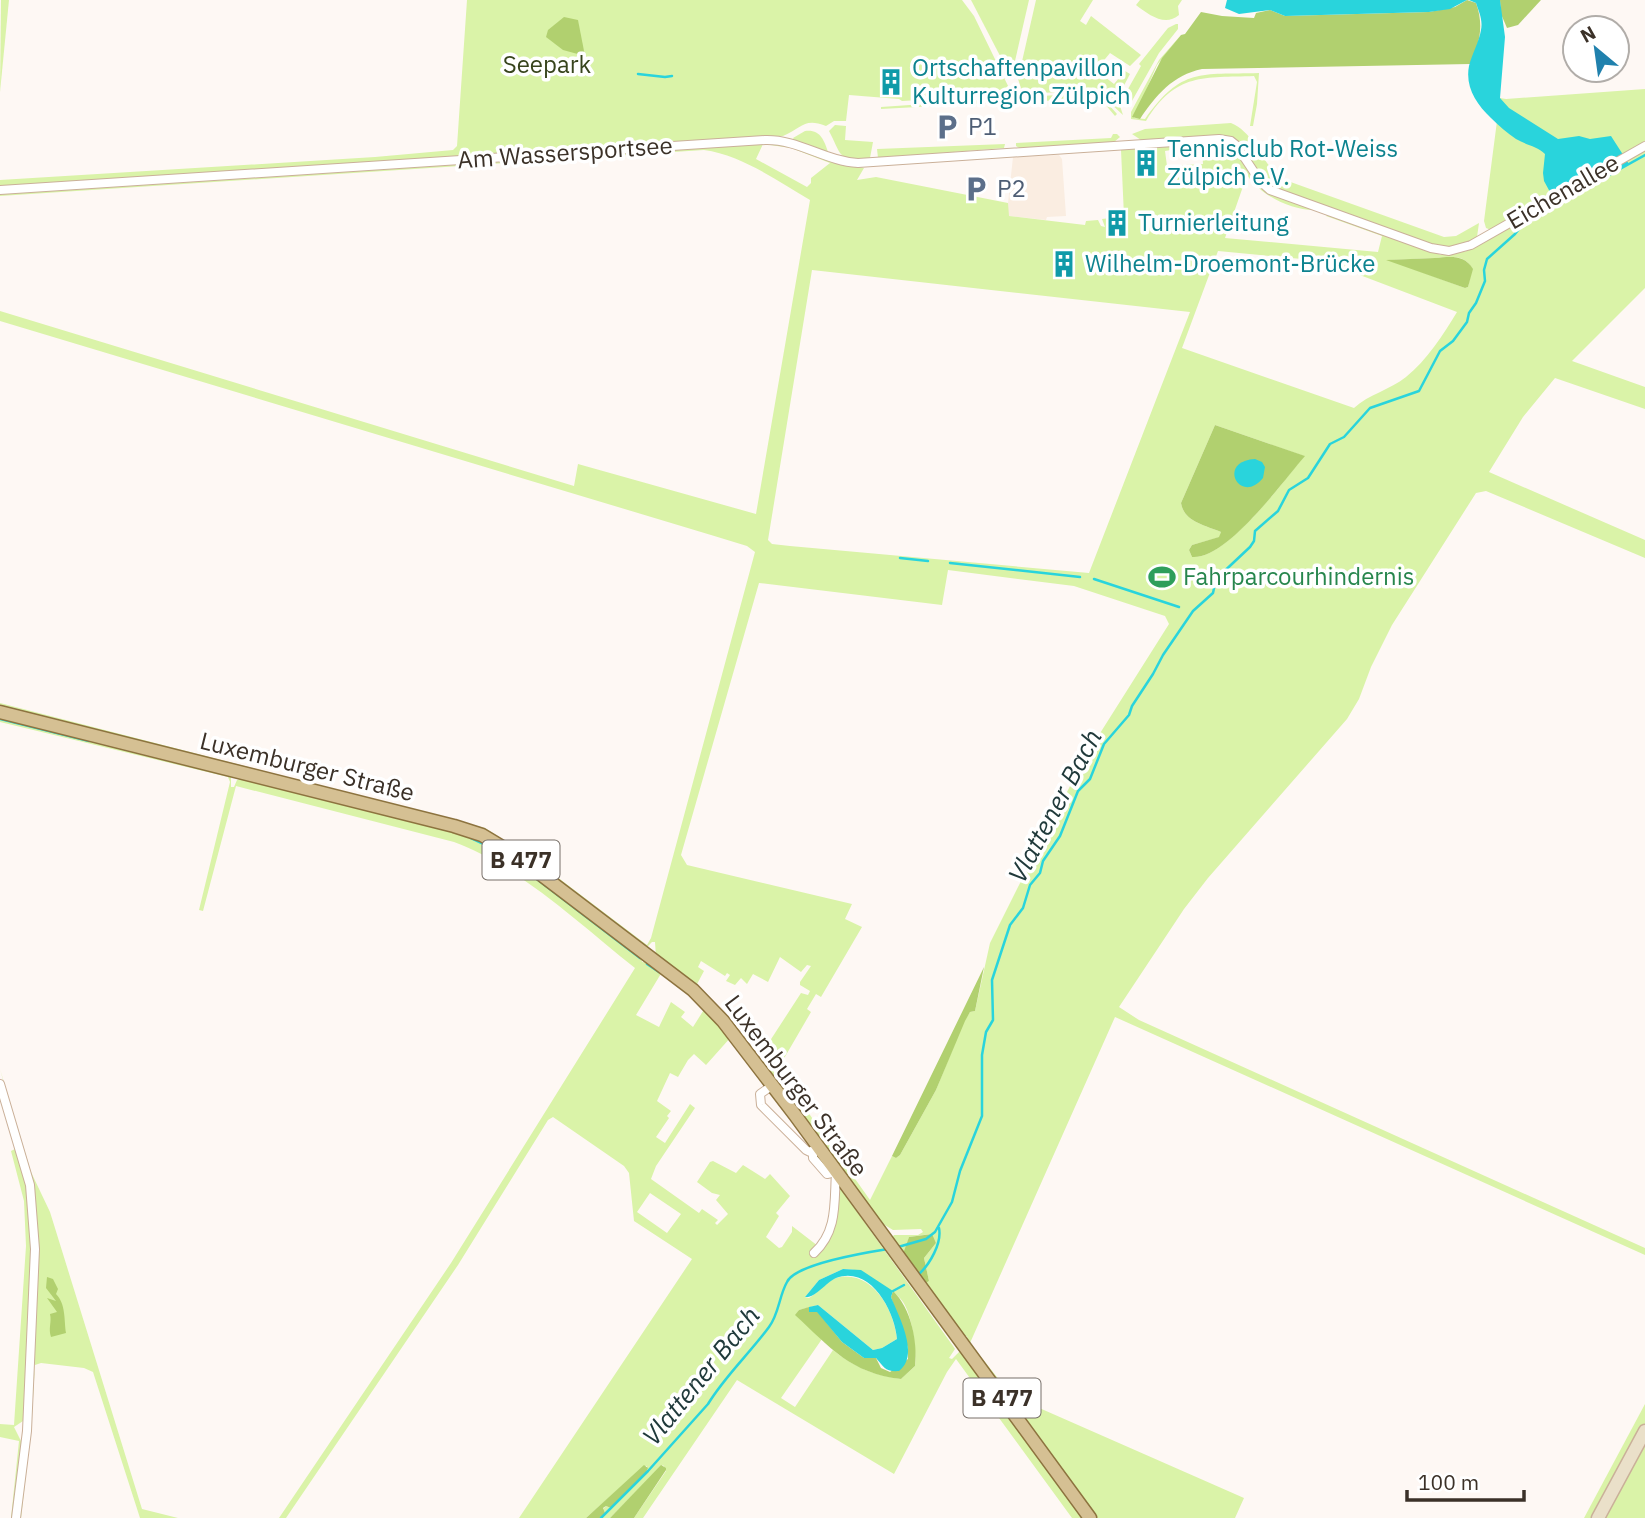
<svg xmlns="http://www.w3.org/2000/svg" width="1645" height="1518" viewBox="0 0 1645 1518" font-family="'IBM Plex Sans',sans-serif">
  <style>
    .built { fill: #faede1 }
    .green { fill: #daf3a8; fill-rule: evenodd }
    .forest { fill: #b1d06f }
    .water { fill: #29d4dc }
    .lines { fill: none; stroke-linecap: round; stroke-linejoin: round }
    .stream { stroke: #29d4dc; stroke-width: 2.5 }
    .street-casing { stroke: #cab099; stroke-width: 10 }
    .secondary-casing { stroke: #cab099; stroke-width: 15 }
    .primary-casing { stroke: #8d733f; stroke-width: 15 }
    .street { stroke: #fff; stroke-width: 8 }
    .secondary { stroke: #eae0c9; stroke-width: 12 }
    .primary { stroke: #d5c093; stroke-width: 12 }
    .labels { text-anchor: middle; stroke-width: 7; stroke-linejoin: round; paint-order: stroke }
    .shield { fill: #fff; stroke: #766f68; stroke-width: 2 }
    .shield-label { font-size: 23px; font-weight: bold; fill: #3b3128 }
    .park-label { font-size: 24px; fill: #37441c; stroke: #fff }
    .culture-label { font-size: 24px; fill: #0d838f; stroke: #fff; text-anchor: start }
    .service-label { font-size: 24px; fill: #4e5e75; stroke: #fff; text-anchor: start }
    .street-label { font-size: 24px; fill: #3b3128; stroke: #fff }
    .leisure-label { font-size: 24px; fill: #27864d; stroke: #fff; text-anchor: start }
    .water-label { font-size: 26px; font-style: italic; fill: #203a3b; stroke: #fff }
  </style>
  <rect width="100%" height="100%" fill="#fef8f4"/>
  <polygon class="built" points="1059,155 1062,159 1066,216 1047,217 1046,220 1008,216 1008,203 1013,157"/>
  <g class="green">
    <polygon points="1,0 9,0 0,92"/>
    <path d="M 467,0 L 962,0 L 974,16 L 1011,92 L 990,96 L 902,101 L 899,99 L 849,95 L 846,121 L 834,121 L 826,126 C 804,117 802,128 783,136 L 642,143 L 464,160 L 0,186 L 0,180 L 375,157 L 453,150 L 457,146 Z"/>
    <polygon points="971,0 1029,0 1012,74 1010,75"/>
    <polygon points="1036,0 1093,0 1080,21 1086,25 1091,16 1141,55 1130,66 1110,53 1096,70 1114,84 1125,71 1130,74 1120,93 1118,91 1116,94 1123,115 1096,90 1023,94 1018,79"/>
    <path d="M 1140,0 L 1182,0 L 1178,6 L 1179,15 C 1165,27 1149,15 1136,5 Z"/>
    <polygon points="1176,24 1178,24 1178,29 1159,53 1128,108 1126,97 1128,89 1141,66 1139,64 1168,28"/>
    <path d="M 1181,35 L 1157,65 L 1134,118 L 1145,119 C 1182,67 1200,75 1259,73 L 1257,104 L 1253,126 L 1250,126 L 1257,82 L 1254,76 C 1204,78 1176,72 1146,121 L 1131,119 L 1131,112 L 1159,60 Z"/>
    <polygon points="1645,89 1645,141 1491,230 1486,228 1484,221 1500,98 1506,99"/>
    <polygon points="1089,93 1101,96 1117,114 1115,116 1104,103 1092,98 1027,102 1022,99 1026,97"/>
    <polygon points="1010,98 1010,102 881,109 881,107"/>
    <path d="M 1231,123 C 1257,134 1261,166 1285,180 L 1444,237 L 1456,236 L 1479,223 L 1477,237 L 1462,246 L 1439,248 L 1274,187 C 1256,176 1250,154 1235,140 L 1141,140 L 1132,134 L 1145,129 Z"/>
    <path d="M 835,125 L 846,126 L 845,140 L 873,142 L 870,158 C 837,160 843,158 829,131 Z"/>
    <path d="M 805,131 C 820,129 824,140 828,152 L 794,140 L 793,138 Z"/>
    <polygon points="1113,134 1117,134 1120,137 1114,142 1021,149 1016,146 1016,143 1111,138"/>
    <path d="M 1221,141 C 1242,144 1246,171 1260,184 C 1274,199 1299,197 1313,210 C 1291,210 1260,195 1247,175 L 1225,238 L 1378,252 L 1382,236 L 1326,216 L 1328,214 L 1441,255 L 1467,251 L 1645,148 L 1645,288 L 1572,361 L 1645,387 L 1645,409 L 1555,378 L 1523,417 L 1489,472 L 1645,540 L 1645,558 L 1486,491 L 1476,493 L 1392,625 L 1371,667 L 1359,699 L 1347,719 L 1208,878 L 1184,909 L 1119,1007 L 1139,1020 L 1645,1248 L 1645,1255 L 1115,1017 L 970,1343 L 1012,1396 L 1244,1498 L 1235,1518 L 1094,1518 L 969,1347 L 967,1336 L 961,1336 L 891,1239 L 894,1235 L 918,1235 L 923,1232 L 921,1229 L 893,1230 L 878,1221 L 807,1125 C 806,1110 791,1103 782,1091 C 780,1088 779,1085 777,1082 C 773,1076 763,1069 762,1060 C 762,1057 764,1053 764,1050 L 801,993 L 808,995 L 810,991 L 800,985 L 800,982 L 811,966 L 807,965 L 801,972 L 780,957 L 768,982 L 753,974 L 747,984 L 741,978 L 735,985 L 726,981 L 730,975 L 727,973 L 725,976 L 701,961 L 698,967 L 704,971 L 696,986 L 656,957 L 655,942 L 652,942 L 645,949 L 518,853 L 474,828 L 0,708 L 0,703 L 485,828 L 532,858 L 647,945 L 651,938 L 755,552 L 747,546 L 711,535 L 0,321 L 0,311 L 574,486 L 578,464 L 756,514 L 810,200 C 777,181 742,155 704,150 L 0,196 L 0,193 L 773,143 L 791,146 L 843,164 L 864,168 L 857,180 L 876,177 L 1008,203 L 1009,216 L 1085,225 L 1086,221 L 1098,220 L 1101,226 L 1105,227 L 1102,219 L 1111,218 L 1112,225 L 1120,225 L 1120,216 L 1124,216 L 1121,150 L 1170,146 L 1171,150 L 1165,151 L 1167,166 L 1203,164 L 1202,149 L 1178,150 L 1178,144 ZM 763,144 L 791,148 L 830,163 L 811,178 L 811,183 L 807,187 L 756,159 ZM 1218,251 L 1323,261 L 1457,312 C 1443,335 1427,360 1406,377 C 1390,390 1369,394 1354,408 L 1182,348 ZM 1435,258 C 1450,257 1464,254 1472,268 L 1468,287 L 1465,288 L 1389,260 ZM 812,270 L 1190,312 L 1089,573 L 790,546 L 772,544 L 768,540 ZM 1215,425 L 1304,456 C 1283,482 1226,560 1192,557 L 1189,550 L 1192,545 L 1220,537 L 1221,532 C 1205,525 1184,522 1181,503 ZM 948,570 L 1074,586 L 1165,616 L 1169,624 L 1085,757 L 1018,887 L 990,943 L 975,1011 L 970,1012 L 964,1021 L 936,1090 L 900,1155 L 896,1158 L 892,1156 L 870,1200 L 810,1115 L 775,1074 L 811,1012 L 807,1009 L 816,994 L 821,997 L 862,927 L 845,919 L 852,904 L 687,865 L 681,855 L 759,583 L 942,605 ZM 931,1234 L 936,1243 L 924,1258 L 929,1281 L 926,1283 L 904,1254 L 909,1237 Z"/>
    <polygon points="1005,144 1004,148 878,158 877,149"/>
    <path d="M 0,716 L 228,772 L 231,777 L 231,787 L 234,787 L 237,780 L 245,777 L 452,829 L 486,841 L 520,864 L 641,956 L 642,962 L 651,963 L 662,972 L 636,1015 L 659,1027 L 671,1002 L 685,1012 L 681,1017 L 693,1027 L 705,1008 L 731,1037 L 706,1065 L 694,1054 L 688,1060 L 678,1077 L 670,1073 L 657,1101 L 671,1111 L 667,1116 L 669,1118 L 656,1137 L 665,1143 L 690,1104 L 695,1108 L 656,1166 L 651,1179 L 699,1213 L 702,1209 L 718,1220 L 715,1223 L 717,1225 L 728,1214 L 716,1200 L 720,1195 L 712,1193 L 697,1182 L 710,1162 L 713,1161 L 736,1173 L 743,1165 L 765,1179 L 770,1174 L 790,1196 L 776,1213 L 779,1216 L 766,1237 L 779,1248 L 782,1247 L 792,1232 L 792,1226 L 818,1246 L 828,1230 L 833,1188 C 836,1215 831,1236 810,1253 L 813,1256 C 834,1237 840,1212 837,1184 L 953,1346 L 955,1349 L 949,1358 L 952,1359 L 962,1349 L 1085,1518 L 1072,1518 L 956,1359 L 947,1372 L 894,1474 L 737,1380 L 643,1518 L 634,1518 L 666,1471 L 663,1465 L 610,1518 L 600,1518 L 605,1513 L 603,1509 L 606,1506 L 611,1508 L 646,1472 L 647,1466 L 644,1466 L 586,1518 L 519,1518 L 692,1259 L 634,1221 L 629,1173 L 624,1166 L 553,1117 L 548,1120 L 458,1265 L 286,1518 L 279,1518 L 451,1263 L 635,968 C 581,925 519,866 454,842 L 236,786 L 203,911 L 199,910 L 230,782 L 228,777 L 0,722 ZM 650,1193 L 681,1214 L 667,1233 L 637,1212 ZM 843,1269 C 861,1269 868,1275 882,1285 C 890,1291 897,1293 903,1302 C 912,1315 917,1351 915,1366 L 901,1379 C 876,1376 853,1367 833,1350 L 795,1407 L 781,1398 L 822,1339 L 796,1315 L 799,1310 L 818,1305 L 873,1350 L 882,1348 L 897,1339 C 894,1311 874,1272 840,1277 C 827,1279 819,1292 809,1298 L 805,1297 L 819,1280 Z"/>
    <polygon points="0,1069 31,1172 50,1212 142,1509 178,1518 140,1518 93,1372 84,1368 41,1363 35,1365 31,1431 21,1518 19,1518 35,1365 33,1352 38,1238 34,1193"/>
    <polygon points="0,1094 26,1181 32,1238 24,1416 23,1421 14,1427 22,1443 14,1518 11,1518 19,1441 0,1437 0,1424 14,1425 26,1246 24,1201 11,1151 15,1149"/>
    <polygon points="1645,1404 1645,1425 1594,1518 1584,1518"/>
    <polygon points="1645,1438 1645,1518 1602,1518"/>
  </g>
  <g class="forest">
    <path d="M 1467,0 L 1476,3 C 1484,25 1480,43 1470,64 L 1202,69 C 1173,75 1156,95 1140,119 L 1132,117 L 1162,58 L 1181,35 L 1185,34 L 1201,12 L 1222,16 L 1254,18 L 1256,13 L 1270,10 L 1285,16 L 1429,12 L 1455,7 Z"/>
    <polygon points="1500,0 1541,0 1518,25 1507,28 1501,14"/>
    <polygon points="564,17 578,20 585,56 563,50 546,37 548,30"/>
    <path d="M 1435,258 C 1450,257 1464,254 1473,269 L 1468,287 L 1465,288 L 1386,260 Z"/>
    <path d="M 1215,425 L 1305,456 C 1283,481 1227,560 1192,557 L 1189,550 L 1192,545 L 1219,537 L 1221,532 C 1205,525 1184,522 1181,503 Z"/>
    <polygon points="984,967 975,1011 970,1012 965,1021 936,1090 900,1155 896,1158 892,1156"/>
    <polygon points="932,1234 936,1243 924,1258 929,1281 926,1283 903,1254 909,1237"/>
    <path d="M 47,1277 L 53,1279 L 58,1289 L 56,1294 C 66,1304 64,1320 66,1333 L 51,1337 C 48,1328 52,1322 50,1314 L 57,1312 L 47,1298 L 56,1301 L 46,1288 Z"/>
    <path d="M 893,1291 C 911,1308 918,1342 915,1366 L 901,1379 C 850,1373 831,1348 795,1315 L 799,1310 L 809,1307 L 810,1312 L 817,1311 L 842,1342 L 864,1358 L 876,1358 L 881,1368 L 890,1372 L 908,1359 L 908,1348 L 891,1297 Z"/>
    <polygon points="644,1465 648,1468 646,1472 611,1508 606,1506 603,1508 605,1513 600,1518 586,1518"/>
    <polygon points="661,1465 666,1468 666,1470 634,1518 610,1518"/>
  </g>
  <g class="water">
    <polygon points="1227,0 1467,0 1450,9 1429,12 1285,16 1270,10 1239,14 1225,8"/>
    <path d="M 1469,0 L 1500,0 L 1505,37 L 1500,98 L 1509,108 L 1558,139 L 1579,136 L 1590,139 L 1611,136 L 1629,164 L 1556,203 L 1544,181 L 1543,173 L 1545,154 C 1537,146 1526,145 1516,139 C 1507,133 1499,126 1491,118 C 1476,104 1465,87 1469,66 C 1472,54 1479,42 1481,30 C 1483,20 1479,12 1476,3 Z"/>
    <path d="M 1255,459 L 1262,462 L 1265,467 L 1263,478 C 1240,506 1216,461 1255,459 Z"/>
    <path d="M 843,1269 L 861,1270 L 893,1291 L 891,1297 C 899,1317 920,1355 899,1371 C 885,1372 884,1367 876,1358 L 864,1358 L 842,1342 L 817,1312 L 809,1312 L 809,1307 L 818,1305 L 873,1350 L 882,1348 L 897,1339 C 895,1312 871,1265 836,1278 C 825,1283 816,1298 805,1297 L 819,1280 Z"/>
  </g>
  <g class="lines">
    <g class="stream">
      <polyline points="638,74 665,77 672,76"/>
      <polyline points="1602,179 1645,155"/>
      <polyline points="900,558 928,561"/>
      <polyline points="950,563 1080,577"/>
      <polyline points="1094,579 1179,607"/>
      <polyline points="0,719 89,741"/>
      <polyline points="471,838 490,847"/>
      <polyline points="508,857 640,958"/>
      <polyline points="647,964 659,972"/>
      <polyline points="898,1247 926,1239 935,1232 952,1202 960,1171 982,1116 982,1055 986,1032 993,1020 992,980 1010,925 1023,908 1030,885 1040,873 1043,861 1060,836 1078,791 1090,779 1104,744 1129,715 1132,706 1153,674 1163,655 1193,611 1213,593 1216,579 1250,547 1254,541 1255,531 1278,511 1289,490 1308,478 1330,444 1344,437 1370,408 1419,391 1440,351 1453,341 1467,322 1469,313 1476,303 1485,281 1484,270 1487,259 1515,234 1527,219 1587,187"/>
      <path d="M 919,1274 C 930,1264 942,1243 939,1228"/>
      <polyline points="893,1291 904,1285"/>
      <path d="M 601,1518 L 648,1471 L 708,1404 C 725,1376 750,1353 769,1327 C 779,1314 779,1296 787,1282 C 795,1264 869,1252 888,1249"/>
    </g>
    <defs>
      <g id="street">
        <path d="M 0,190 L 765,140 C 798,139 825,161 858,163 L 1219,139 L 1231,141 L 1236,145 L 1260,181 L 1270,190 L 1431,248 L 1449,251 L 1471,245 L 1645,146"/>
        <polyline points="0,1084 30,1185 35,1249 27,1431 16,1518"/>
        <polyline points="773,1085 760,1094 761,1105 806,1150 810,1152 815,1149"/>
        <path d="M 814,1253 C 838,1231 834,1202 836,1172 L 827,1174 L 813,1158 L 813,1153 L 817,1147"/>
      </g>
      <polyline id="secondary" points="1598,1518 1645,1431"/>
      <polyline id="primary" points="0,712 454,826 482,835 514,854 693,990 723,1021 795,1115 1090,1518"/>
    </defs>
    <use href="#street" class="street-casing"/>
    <use href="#secondary" class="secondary-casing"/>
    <use href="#primary" class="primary-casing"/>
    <use href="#street" class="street"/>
    <use href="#secondary" class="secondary"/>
    <use href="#primary" class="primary"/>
  </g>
  <defs>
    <symbol id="building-bare" viewBox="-9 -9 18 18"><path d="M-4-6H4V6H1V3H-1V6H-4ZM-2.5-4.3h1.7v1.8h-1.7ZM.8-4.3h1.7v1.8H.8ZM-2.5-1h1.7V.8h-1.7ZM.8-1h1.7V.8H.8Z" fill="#0f9aa8" stroke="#fff" stroke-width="2.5" paint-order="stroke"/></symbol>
    <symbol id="parking-bare" viewBox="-9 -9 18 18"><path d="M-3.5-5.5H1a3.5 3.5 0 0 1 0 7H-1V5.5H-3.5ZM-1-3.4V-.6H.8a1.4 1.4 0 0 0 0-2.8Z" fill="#5c6f8a" stroke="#fff" stroke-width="2.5" paint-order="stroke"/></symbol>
    <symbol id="stadium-bare" viewBox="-9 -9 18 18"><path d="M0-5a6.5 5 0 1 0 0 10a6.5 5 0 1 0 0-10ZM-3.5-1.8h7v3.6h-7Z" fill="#2e9e5b" stroke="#fff" stroke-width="2.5" paint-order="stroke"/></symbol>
  </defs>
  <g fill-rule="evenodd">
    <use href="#building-bare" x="872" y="63" width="38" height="38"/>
    <use href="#parking-bare" x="928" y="108" width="38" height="38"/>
    <use href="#building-bare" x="1127" y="144" width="38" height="38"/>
    <use href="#parking-bare" x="957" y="170" width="38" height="38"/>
    <use href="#building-bare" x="1098" y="204" width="38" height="38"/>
    <use href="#building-bare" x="1045" y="245" width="38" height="38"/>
    <use href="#stadium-bare" x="1143" y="558" width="38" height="38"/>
  </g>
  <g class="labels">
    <g class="shield">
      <rect x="482.5" y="840.5" width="77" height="39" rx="5"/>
      <rect x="963.5" y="1378.5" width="77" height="39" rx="5"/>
    </g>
    <g class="shield-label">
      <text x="521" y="868">B 477</text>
      <text x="1002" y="1406">B 477</text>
    </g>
    <g class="park-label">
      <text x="547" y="73">Seepark</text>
    </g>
    <g class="culture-label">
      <text x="912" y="76">Ortschaftenpavillon<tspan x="912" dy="28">Kulturregion Zülpich</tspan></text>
      <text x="1167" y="157">Tennisclub Rot-Weiss<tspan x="1167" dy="28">Zülpich e.V.</tspan></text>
      <text x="1138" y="231">Turnierleitung</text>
      <text x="1085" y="272">Wilhelm-Droemont-Brücke</text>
    </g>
    <g class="service-label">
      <text x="968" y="135">P1</text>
      <text x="997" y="197">P2</text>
    </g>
    <g class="street-label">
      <text transform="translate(565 153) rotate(-4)" y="8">Am Wassersportsee</text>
      <text transform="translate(1563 192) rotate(-30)" y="8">Eichenallee</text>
      <text transform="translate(307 767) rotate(14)" y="8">Luxemburger Straße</text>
      <text transform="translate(796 1086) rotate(53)" y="8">Luxemburger Straße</text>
    </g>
    <g class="leisure-label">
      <text x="1183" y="585">Fahrparcourhindernis</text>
    </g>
    <g class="water-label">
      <text transform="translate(1055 806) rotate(-62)" y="9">Vlattener Bach</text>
      <text transform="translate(701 1376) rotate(-51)" y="9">Vlattener Bach</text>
    </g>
  </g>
  <g transform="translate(1596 49) rotate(331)"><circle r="33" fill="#ffffff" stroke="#b1ada9" stroke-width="2"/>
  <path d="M0-5L12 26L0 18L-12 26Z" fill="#2081ad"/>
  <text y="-10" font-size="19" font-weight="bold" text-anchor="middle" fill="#3b3128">N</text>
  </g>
  <path d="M1407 1490v10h117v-10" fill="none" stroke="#3b3128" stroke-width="3.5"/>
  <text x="1418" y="1490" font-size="21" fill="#3b3128" stroke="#ffffff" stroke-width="5" paint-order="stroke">100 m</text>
</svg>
